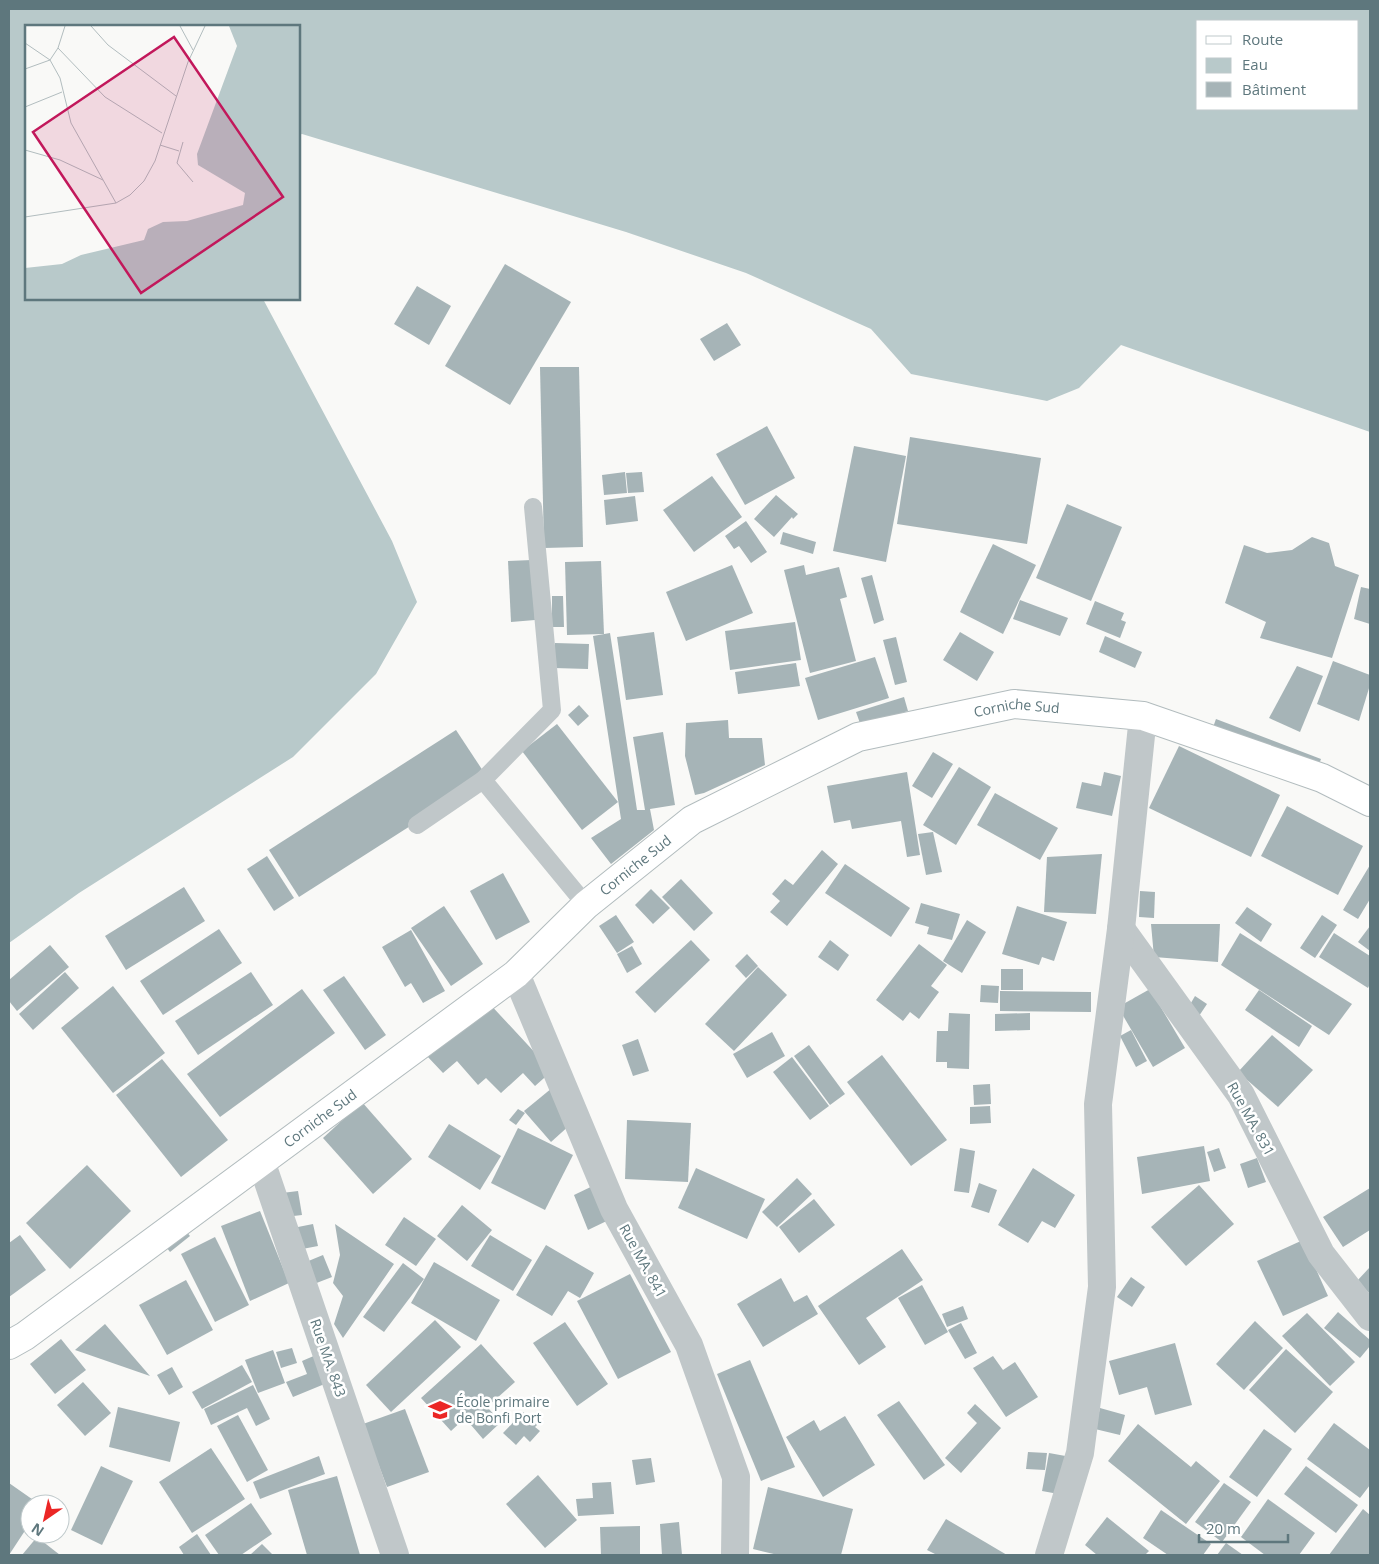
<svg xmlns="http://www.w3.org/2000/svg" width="1379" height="1564" viewBox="0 0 1379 1564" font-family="'Open Sans',sans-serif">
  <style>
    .water { fill: #b8c9ca; fill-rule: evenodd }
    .building { fill: #a6b4b7 }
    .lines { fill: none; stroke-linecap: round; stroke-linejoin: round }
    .secondary-casing { stroke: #b2bcbe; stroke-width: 30 }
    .service { stroke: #c0c7c9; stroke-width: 18 }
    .minor { stroke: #c0c7c9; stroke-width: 28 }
    .secondary { stroke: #fff; stroke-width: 28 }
    .labels { text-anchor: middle; stroke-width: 5; stroke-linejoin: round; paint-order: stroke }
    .street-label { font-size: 14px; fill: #5e777d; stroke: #fff }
    .poi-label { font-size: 14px; fill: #5e777d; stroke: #fff; text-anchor: start }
    .inset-road { fill: none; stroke: #b2bdbf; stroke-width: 1 }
    .view { fill: #c2185b; fill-opacity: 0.15; stroke: #c2185b; stroke-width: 2.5 }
    .inset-edge { fill: none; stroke: #5e777d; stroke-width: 2.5 }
  </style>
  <rect width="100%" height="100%" fill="#f9f9f7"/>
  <path class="water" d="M 9,9 L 1370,9 L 1370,432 L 1121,345 L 1079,388 L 1047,401 L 911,374 L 871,329 L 746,273 L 626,232 L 302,134 L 299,135 L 299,26 L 26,26 L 26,299 L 263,299 L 392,541 L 417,602 L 376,674 L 293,757 L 79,893 L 9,943 ZM 1198,21 L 1358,21 L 1358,109 L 1198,109 Z"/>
  <g class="building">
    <polygon points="505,264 571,302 510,405 445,366"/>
    <polygon points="417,286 451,306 429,345 394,324"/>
    <polygon points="727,323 741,345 714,361 700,339"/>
    <polygon points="540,367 579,367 583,547 544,548"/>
    <polygon points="767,426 795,478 745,505 716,454"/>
    <polygon points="910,437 1041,458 1027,544 897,524"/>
    <polygon points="854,446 906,456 886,562 833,551"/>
    <polygon points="625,472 627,493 604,495 602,475"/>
    <polygon points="642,472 644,492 628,493 626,473"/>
    <polygon points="712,476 742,517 694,552 663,510"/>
    <polygon points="776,495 798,514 793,519 792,517 774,537 754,519"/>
    <polygon points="635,496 638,521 606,525 604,500"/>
    <polygon points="1067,504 1122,527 1091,601 1036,578"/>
    <polygon points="746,521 767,552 751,563 739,546 734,549 725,536"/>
    <polygon points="783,532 816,542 813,554 780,544"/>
    <polygon points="1312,537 1329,543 1335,566 1359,575 1332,658 1260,638 1266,622 1225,603 1244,545 1267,553 1292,550"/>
    <polygon points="993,544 1036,565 1003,634 960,612"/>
    <polygon points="532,560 535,620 511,622 508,561"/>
    <polygon points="601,561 604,634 567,635 565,562"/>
    <polygon points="732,565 753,613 686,641 666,592"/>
    <polygon points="804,565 806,575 839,567 847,597 840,599 856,661 810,673 784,570"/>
    <polygon points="872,575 884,620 874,624 861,578"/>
    <polygon points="1361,587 1370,589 1370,624 1354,619"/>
    <polygon points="552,596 563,596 564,627 552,627"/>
    <polygon points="1020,600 1068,618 1060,636 1013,619"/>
    <polygon points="1095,601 1124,613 1121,620 1126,622 1120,638 1086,624"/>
    <polygon points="795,622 801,660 730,670 725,631"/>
    <polygon points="654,632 663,695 626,700 617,637"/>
    <polygon points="960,632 994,652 977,681 943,660"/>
    <polygon points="610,633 637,810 645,810 633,737 663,732 675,805 650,809 654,830 611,864 591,838 621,819 593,636"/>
    <polygon points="1105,636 1142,652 1135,668 1099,652"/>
    <polygon points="896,637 907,682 895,685 883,640"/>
    <polygon points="555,643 589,644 588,669 554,668"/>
    <polygon points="875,657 889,698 818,720 805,678"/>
    <polygon points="1333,661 1370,675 1370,685 1359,721 1317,704"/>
    <polygon points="796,663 800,686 738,694 735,672"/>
    <polygon points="1297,666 1323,676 1300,732 1269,718"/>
    <polygon points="904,697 908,711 861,726 856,712"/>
    <polygon points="579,705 589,716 578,726 568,715"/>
    <polygon points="1216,719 1321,759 1317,770 1212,730"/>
    <polygon points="728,720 729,738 762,738 765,765 704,793 695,795 685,756 686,723"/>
    <polygon points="557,724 618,802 582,830 522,751"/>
    <polygon points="456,730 487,777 299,897 269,850"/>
    <polygon points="1179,746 1280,795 1251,857 1149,808"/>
    <polygon points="933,752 953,764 932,798 912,786"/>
    <polygon points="959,767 991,787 956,845 923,825"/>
    <polygon points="907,772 920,855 907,857 901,821 852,829 850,820 834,823 827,786"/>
    <polygon points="1104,772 1121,776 1112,816 1076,808 1082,782 1101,786"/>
    <polygon points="995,793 1058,828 1040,860 977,825"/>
    <polygon points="1287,806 1363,846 1338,895 1261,856"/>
    <polygon points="933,832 942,872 926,875 918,834"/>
    <polygon points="822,850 838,864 787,926 770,912 780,901 772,894 785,879 793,885"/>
    <polygon points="1102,854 1096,914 1044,912 1047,857"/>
    <polygon points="267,856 294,898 274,911 247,869"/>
    <polygon points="845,864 910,908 891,937 825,893"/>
    <polygon points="1370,865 1370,899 1358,919 1343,910"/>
    <polygon points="503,873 530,922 496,940 470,891"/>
    <polygon points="681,879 713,913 694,931 662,897"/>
    <polygon points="184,887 205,921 126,970 105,936"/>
    <polygon points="651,889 670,908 653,924 635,905"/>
    <polygon points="1140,891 1155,892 1154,918 1139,917"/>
    <polygon points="921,903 960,914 952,940 927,934 929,927 915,923"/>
    <polygon points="444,906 483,964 451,986 411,928"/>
    <polygon points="1017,906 1067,922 1054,961 1042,957 1039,965 1002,954"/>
    <polygon points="1247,907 1272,924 1261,942 1235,923"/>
    <polygon points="616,915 634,942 617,953 599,926"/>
    <polygon points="1322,915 1337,925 1315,958 1300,948"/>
    <polygon points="967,920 986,932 962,973 943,961"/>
    <polygon points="1151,924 1220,924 1218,962 1154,957"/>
    <polygon points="1370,926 1370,951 1358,942"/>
    <polygon points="219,929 242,963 163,1015 140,981"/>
    <polygon points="411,930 445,991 423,1003 411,983 405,987 382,947"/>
    <polygon points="1240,933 1352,1004 1329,1035 1221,965"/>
    <polygon points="1334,933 1370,956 1370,984 1368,988 1319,957"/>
    <polygon points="691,940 710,960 655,1013 635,992"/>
    <polygon points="830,940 849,955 838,971 818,957"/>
    <polygon points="919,944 947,965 931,986 939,992 919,1019 910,1012 903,1021 876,1000"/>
    <polygon points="50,945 69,967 17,1011 9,1001 9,980"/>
    <polygon points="632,946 642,964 627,973 617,954"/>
    <polygon points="747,954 758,966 746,978 735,966"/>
    <polygon points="758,967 787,995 734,1051 705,1024"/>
    <rect x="1001" y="969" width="22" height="21"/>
    <polygon points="65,972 79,988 33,1030 19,1014"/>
    <polygon points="251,972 273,1005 198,1055 175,1021"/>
    <polygon points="344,976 386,1035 365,1050 323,990"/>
    <polygon points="981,985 999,986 998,1003 980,1002"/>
    <polygon points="113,986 165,1053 113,1093 61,1028"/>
    <polygon points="302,989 335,1033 220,1117 187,1074"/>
    <polygon points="1150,989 1185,1048 1153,1067 1118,1007"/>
    <polygon points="1259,990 1312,1026 1299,1047 1245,1010"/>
    <polygon points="1000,991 1091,992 1091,1012 1000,1011"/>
    <polygon points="1195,996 1207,1004 1199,1016 1188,1008"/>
    <polygon points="487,1001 552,1071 535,1086 523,1073 501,1093 486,1078 478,1085 457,1061 443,1073 427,1056"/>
    <polygon points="949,1013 970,1014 969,1069 947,1068 947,1062 936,1062 937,1031 948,1031"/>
    <polygon points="1030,1013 1030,1030 995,1031 995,1014"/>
    <polygon points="1131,1030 1147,1061 1136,1067 1120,1036"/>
    <polygon points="772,1032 785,1056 747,1078 733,1054"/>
    <polygon points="1272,1035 1313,1070 1278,1107 1238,1072"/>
    <polygon points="638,1039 649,1071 633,1076 628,1062 637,1059 628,1062 622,1045"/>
    <polygon points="809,1045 845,1094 830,1105 794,1056"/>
    <polygon points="882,1055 947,1140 911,1166 847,1082"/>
    <polygon points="792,1057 829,1106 810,1120 773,1072"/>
    <polygon points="162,1059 228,1140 181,1177 116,1095"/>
    <polygon points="990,1084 991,1104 974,1105 973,1085"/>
    <polygon points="552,1088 571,1124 551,1142 524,1111"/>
    <polygon points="362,1102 412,1159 373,1194 323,1138"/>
    <polygon points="990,1106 991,1123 970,1124 970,1107"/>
    <polygon points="518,1109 525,1113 516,1125 509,1120"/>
    <polygon points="627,1120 691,1123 688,1182 625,1179"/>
    <polygon points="449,1124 501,1156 480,1190 428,1157"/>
    <polygon points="518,1128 573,1155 545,1210 491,1183"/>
    <polygon points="1204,1146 1210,1181 1142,1194 1137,1157"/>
    <polygon points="960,1148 975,1151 969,1193 954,1191"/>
    <polygon points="1219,1148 1226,1168 1214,1172 1207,1152"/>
    <polygon points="1257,1158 1266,1182 1248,1188 1240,1164"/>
    <polygon points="87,1165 131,1211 70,1269 26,1223"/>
    <polygon points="696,1168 765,1199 747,1239 678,1208"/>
    <polygon points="1033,1168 1075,1195 1055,1228 1042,1221 1028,1243 998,1225"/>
    <polygon points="797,1178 812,1194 777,1227 762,1212"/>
    <polygon points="601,1182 617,1216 588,1230 574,1195"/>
    <polygon points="979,1183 997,1190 989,1213 971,1207"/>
    <polygon points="1199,1185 1234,1224 1186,1266 1151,1227"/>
    <polygon points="1370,1188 1370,1230 1343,1247 1323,1217"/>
    <polygon points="298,1191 302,1215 285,1217 282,1193"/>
    <polygon points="814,1199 835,1225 799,1253 779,1227"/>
    <polygon points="462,1205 492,1230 467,1261 437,1236"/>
    <polygon points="260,1211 289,1283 250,1301 221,1226"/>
    <polygon points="404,1217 436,1239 416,1266 385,1245"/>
    <polygon points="313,1224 318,1246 297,1250 293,1228"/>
    <polygon points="335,1224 394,1264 343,1338 334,1324 343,1296 333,1283 340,1255"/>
    <polygon points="181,1225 190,1236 170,1252 161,1240"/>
    <polygon points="20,1235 46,1270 9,1297 9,1243"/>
    <polygon points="490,1235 532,1260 513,1291 471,1266"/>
    <polygon points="215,1237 249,1305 215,1322 181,1254"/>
    <polygon points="1303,1240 1328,1296 1283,1316 1257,1261"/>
    <polygon points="546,1245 594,1273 580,1298 568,1291 552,1316 516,1295"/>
    <polygon points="902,1249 923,1280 866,1318 886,1347 859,1365 818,1306"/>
    <polygon points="323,1255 332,1277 314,1284 306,1262"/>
    <polygon points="434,1262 500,1300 476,1341 411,1303"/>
    <polygon points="403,1263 424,1279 384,1332 363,1317"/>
    <polygon points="1370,1267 1370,1294 1357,1281"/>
    <polygon points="630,1274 671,1352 618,1379 577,1301"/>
    <polygon points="1131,1277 1145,1287 1132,1307 1117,1297"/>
    <polygon points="781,1278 794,1302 807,1295 818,1314 763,1347 737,1304"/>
    <polygon points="186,1280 213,1330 167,1355 139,1305"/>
    <polygon points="922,1285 948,1332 925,1345 898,1298"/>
    <polygon points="963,1306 968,1319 947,1327 942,1314"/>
    <polygon points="1338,1312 1370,1340 1370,1346 1360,1358 1324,1328"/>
    <polygon points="1307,1313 1355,1362 1330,1386 1282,1336"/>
    <polygon points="435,1320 461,1347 391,1412 366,1385"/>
    <polygon points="1255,1321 1283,1348 1244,1390 1216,1364"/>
    <polygon points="565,1322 608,1384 577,1406 533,1343"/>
    <polygon points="961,1323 977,1353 965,1359 948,1330"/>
    <polygon points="105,1324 150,1376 75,1350"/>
    <polygon points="61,1339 86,1370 55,1394 30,1364"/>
    <polygon points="1175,1343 1192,1405 1155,1415 1147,1387 1119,1395 1109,1361"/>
    <polygon points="481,1344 515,1382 487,1407 501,1422 483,1439 465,1418 451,1431 421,1398"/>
    <polygon points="292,1348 297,1363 281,1368 276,1352"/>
    <polygon points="1286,1349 1333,1392 1295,1433 1249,1390"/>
    <polygon points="273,1350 285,1383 258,1393 245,1360"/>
    <polygon points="316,1355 327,1383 293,1397 286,1382 307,1374 302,1361"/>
    <polygon points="993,1356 1003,1370 1015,1362 1038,1397 1006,1417 973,1368"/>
    <polygon points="750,1360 795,1467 761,1481 717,1374"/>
    <polygon points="242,1365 252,1382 202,1409 192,1392"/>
    <polygon points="172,1367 183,1387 169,1395 157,1375"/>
    <polygon points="83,1382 111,1413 85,1436 57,1405"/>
    <polygon points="253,1385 270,1419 256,1426 247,1408 211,1425 204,1409"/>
    <polygon points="899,1401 945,1465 924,1480 877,1415"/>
    <polygon points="975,1404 1001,1428 961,1473 945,1458 977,1423 967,1413"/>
    <polygon points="118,1407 180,1422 170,1462 109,1447"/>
    <polygon points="1100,1408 1125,1415 1120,1435 1095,1429"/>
    <polygon points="405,1409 429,1472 387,1487 363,1424"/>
    <polygon points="523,1412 537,1425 535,1427 540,1431 530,1442 524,1436 516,1445 503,1433"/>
    <polygon points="238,1415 268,1470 247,1482 217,1426"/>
    <polygon points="845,1416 875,1465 823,1497 786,1437 814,1420 820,1431"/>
    <polygon points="1334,1423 1370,1450 1370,1485 1360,1498 1307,1459"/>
    <polygon points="1138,1424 1191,1467 1196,1461 1220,1481 1186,1524 1108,1461"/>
    <polygon points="1264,1429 1292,1449 1257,1497 1229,1477"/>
    <polygon points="211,1448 245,1499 192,1533 159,1482"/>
    <polygon points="1028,1452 1047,1453 1045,1470 1026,1469"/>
    <polygon points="1049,1453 1071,1457 1064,1495 1042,1491"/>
    <polygon points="319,1456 325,1474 260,1499 253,1482"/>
    <polygon points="651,1458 655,1482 636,1485 632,1460"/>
    <polygon points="101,1466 133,1481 102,1545 71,1530"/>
    <polygon points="1306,1466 1358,1505 1336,1533 1284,1494"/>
    <polygon points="538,1475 577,1520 545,1548 506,1504"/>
    <polygon points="337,1476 360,1555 307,1555 288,1490"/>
    <polygon points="611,1482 614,1514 578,1516 576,1499 593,1498 592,1483"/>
    <polygon points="9,1483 39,1504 30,1504 30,1523 9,1555"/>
    <polygon points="1224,1483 1251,1502 1222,1542 1195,1522"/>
    <polygon points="768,1487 853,1509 841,1555 778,1555 753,1549"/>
    <polygon points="1268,1499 1315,1533 1299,1555 1265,1555 1241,1537"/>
    <polygon points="251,1503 272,1534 241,1555 219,1555 205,1535"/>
    <polygon points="1363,1509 1370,1515 1370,1555 1329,1555"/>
    <polygon points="1161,1510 1211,1544 1203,1555 1168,1555 1143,1538"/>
    <polygon points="1107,1517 1149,1551 1145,1555 1097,1555 1085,1545"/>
    <polygon points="946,1519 1007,1555 937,1555 927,1550"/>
    <polygon points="679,1522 682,1555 662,1555 660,1524"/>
    <polygon points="640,1526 640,1555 601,1555 600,1527"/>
    <polygon points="197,1534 211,1555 184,1555 179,1547"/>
    <polygon points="37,1537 60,1555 22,1555"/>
    <polygon points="1226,1543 1243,1555 1217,1555"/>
    <polygon points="262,1544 273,1555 250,1555"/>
  </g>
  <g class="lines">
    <defs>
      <g id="secondary">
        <path id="s1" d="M 9,1345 L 25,1336 L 516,974 L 586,905 L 692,820 L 858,737 L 1014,704 L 1143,716 L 1322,778 L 1370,802"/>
      </g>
    </defs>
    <use href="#secondary" class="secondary-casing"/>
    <g class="service">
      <polyline points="483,780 586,905"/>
      <polyline points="417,825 483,780 552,710 533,507"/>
    </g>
    <g class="minor">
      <polyline points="1121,929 1241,1095 1321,1254 1370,1317"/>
      <polyline points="516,974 614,1209 689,1345 736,1477 735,1555"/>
      <polyline points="261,1161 395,1555"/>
      <polyline points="1049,1555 1080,1453 1102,1287 1098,1104 1121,929 1143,716"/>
    </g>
    <use href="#secondary" class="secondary"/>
  </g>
  <defs>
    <symbol id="school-bare" viewBox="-9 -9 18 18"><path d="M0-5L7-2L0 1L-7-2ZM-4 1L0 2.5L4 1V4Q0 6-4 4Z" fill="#eb2625" stroke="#fff" stroke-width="2.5" paint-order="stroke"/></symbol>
  </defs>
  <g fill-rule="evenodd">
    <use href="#school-bare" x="424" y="1394" width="32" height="32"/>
  </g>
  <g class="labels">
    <g class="street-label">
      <text dy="5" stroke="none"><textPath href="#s1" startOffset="1210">Corniche Sud</textPath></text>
      <text dy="5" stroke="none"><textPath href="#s1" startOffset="790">Corniche Sud</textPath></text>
      <text dy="5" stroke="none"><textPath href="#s1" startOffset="385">Corniche Sud</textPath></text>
      <text transform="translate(1251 1119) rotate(61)" y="5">Rue MA. 831</text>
      <text transform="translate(643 1261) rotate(61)" y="5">Rue MA. 841</text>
      <text transform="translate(328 1358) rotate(71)" y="5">Rue MA. 843</text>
    </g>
    <g class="poi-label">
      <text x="456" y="1407">École primaire<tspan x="456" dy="16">de Bonfi Port</tspan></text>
    </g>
  </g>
  <g transform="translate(25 25)">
    <rect width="275" height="275" fill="#f9f9f7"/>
    <path d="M 204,1 L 275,1 L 275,274 L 0,274 L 0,243 L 37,239 L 56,230 L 119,215 L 123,204 L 138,197 L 162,196 L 218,180 L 220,168 L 173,140 L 172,129 L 212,21 Z" fill="#b8c9ca"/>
    <path class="inset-road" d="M 66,1 L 83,20 L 151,71M 155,1 L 168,25M 0,18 L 25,35 L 35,53 L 46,98 L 91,178M 33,23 L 80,72 L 137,108M 0,44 L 25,35 L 33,23 L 40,1M 0,82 L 37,67M 158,117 L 152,138 L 168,157M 135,120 L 154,126M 0,125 L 35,135 L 78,155M 0,192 L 91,178 L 105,170 L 119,156 L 130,136 L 163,37 L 180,1"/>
    <path class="view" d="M 149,12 L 258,172 L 116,268 L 8,107 Z"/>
    <rect width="275" height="275" class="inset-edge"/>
  </g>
  <rect width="1379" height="1564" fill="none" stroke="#5e777d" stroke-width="20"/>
  <rect x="1196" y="20" width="162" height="90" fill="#ffffff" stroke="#bfc9cb"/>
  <rect x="1206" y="36" width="25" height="8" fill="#ffffff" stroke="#bfc9cb"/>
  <text x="1242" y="45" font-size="15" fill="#5e777d">Route</text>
  <rect x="1206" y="58" width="25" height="15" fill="#b8c9ca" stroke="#bfc9cb"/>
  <text x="1242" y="70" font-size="15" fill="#5e777d">Eau</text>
  <rect x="1206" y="82" width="25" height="15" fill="#a6b4b7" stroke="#bfc9cb"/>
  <text x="1242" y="95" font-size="15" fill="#5e777d">Bâtiment</text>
  <g transform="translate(45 1519) rotate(214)"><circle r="24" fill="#ffffff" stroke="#bfc9cb"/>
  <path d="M0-4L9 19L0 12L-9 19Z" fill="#eb2625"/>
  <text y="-8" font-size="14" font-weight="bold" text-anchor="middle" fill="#5e777d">N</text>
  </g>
  <path d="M1199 1534v8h89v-8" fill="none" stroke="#5e777d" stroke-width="2.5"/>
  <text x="1206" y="1534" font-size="15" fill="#5e777d" stroke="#ffffff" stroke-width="4" paint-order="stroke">20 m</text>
</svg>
